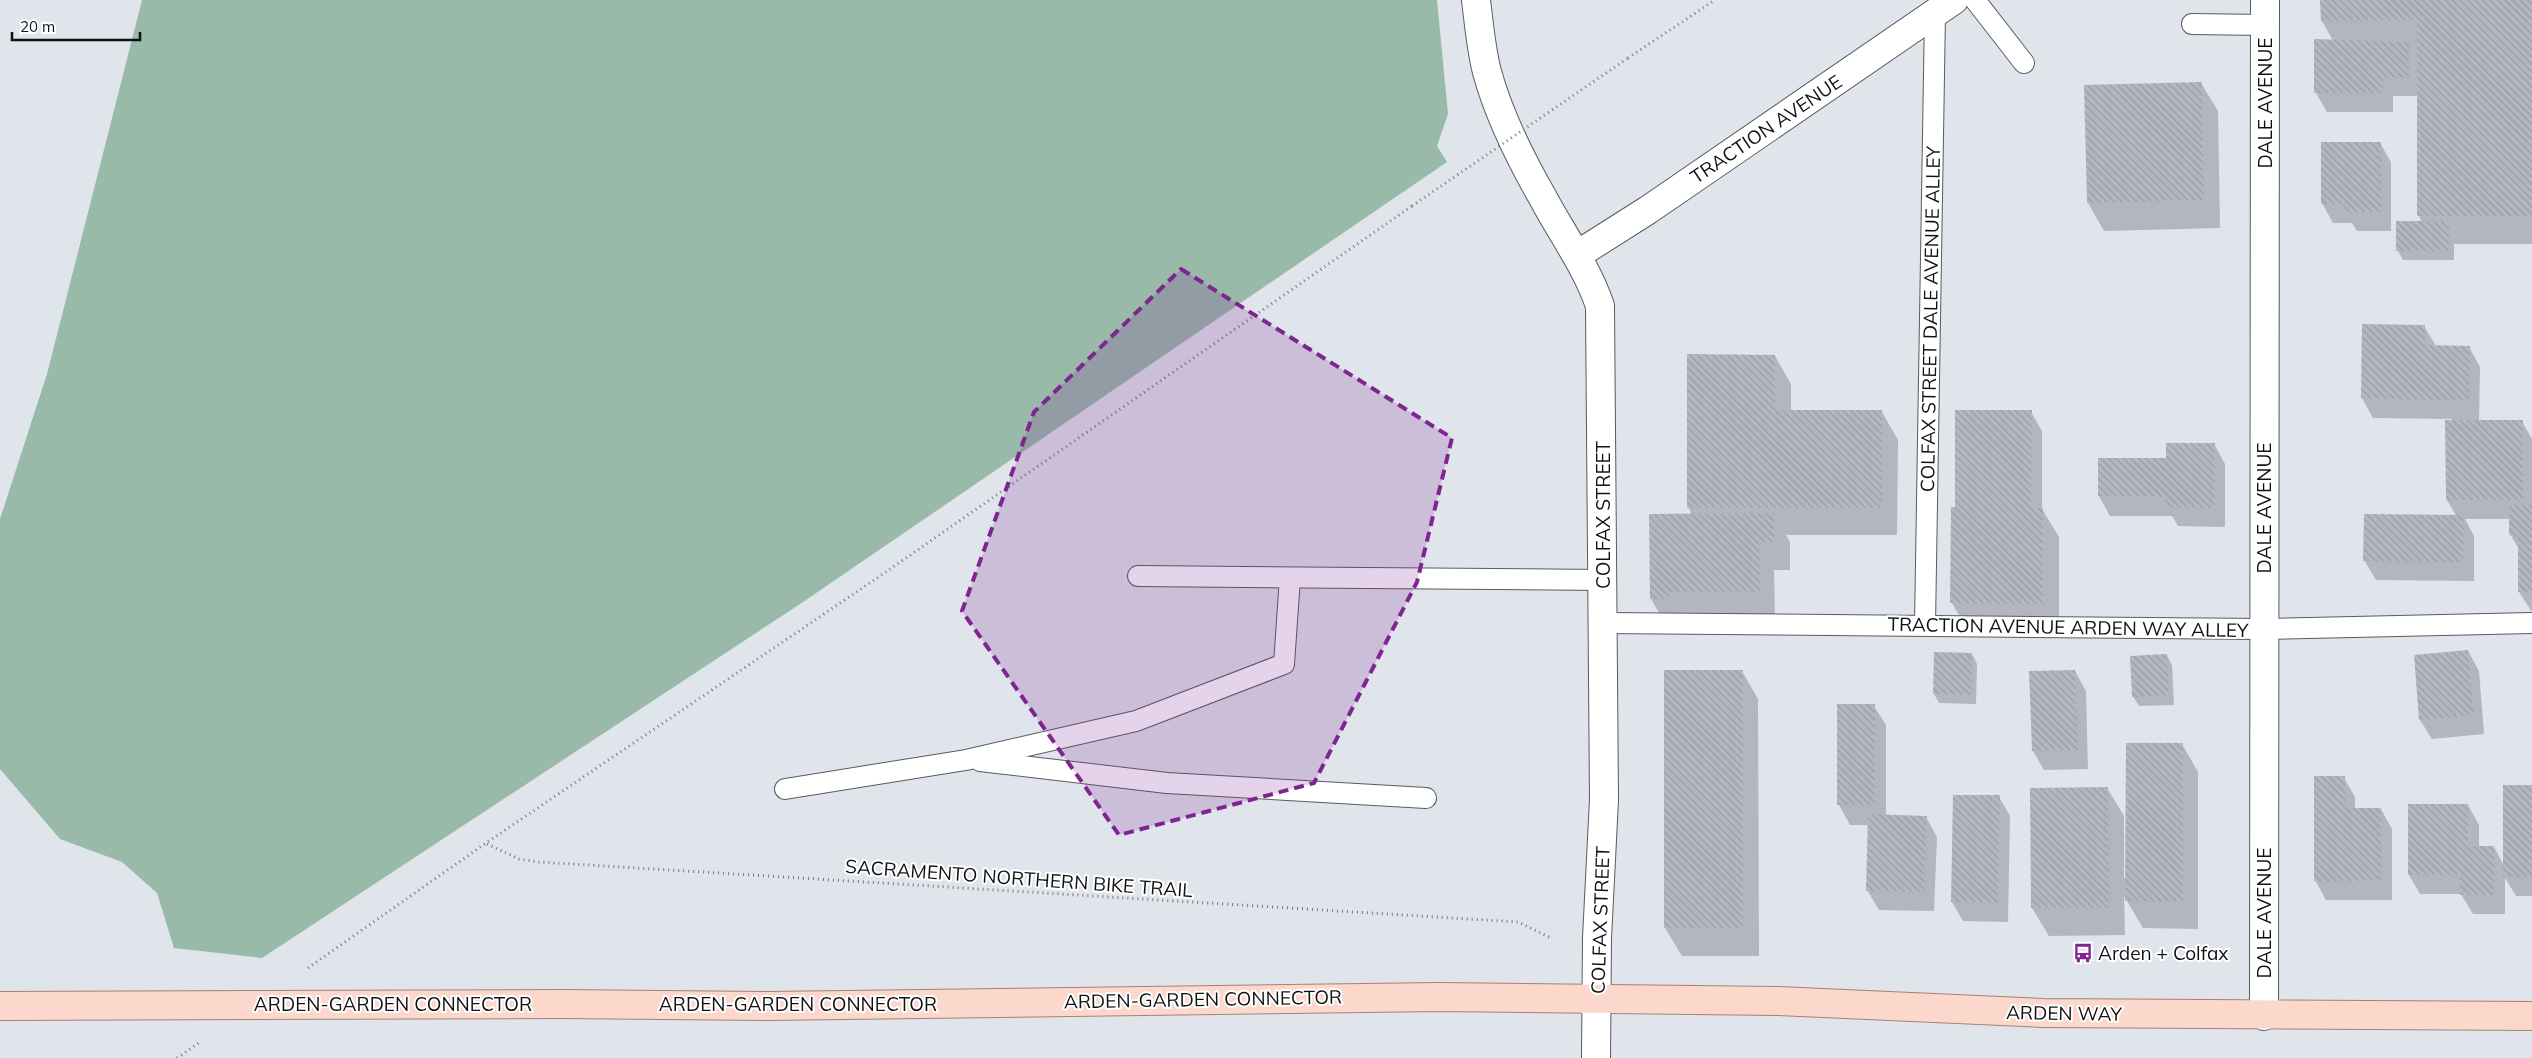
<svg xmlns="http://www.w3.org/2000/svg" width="2532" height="1058" viewBox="0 0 2532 1058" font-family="Mulish,sans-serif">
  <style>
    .green { fill: #99baa9 }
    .shadow { fill: #0003 }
    .building { fill: url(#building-back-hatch) }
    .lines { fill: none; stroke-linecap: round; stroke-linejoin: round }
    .lane-casing { stroke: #585b61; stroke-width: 22 }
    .street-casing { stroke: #585b61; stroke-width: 30 }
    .primary-casing { stroke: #a68174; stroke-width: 30 }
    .path { stroke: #76797d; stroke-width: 3; stroke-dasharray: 1 4; stroke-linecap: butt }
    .lane { stroke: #fff; stroke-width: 20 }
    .street { stroke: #fff; stroke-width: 28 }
    .primary { stroke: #fbd8cb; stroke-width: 28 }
    .primary-bridge-casing { stroke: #a68174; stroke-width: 30; stroke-linecap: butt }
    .path-bridge { stroke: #76797d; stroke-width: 3; stroke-dasharray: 1 4; stroke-linecap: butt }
    .primary-bridge { stroke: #fbd8cb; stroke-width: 28 }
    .marked { fill: #7f2592; fill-opacity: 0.2; stroke: #7f2592; stroke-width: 4; stroke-dasharray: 10 6; stroke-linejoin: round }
    .labels { text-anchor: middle; stroke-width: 4; stroke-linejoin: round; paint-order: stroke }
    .street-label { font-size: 19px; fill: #0f1113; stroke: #fff }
    .poi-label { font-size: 19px; fill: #0f1113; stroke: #fff; text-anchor: start }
  </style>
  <defs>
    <pattern id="building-back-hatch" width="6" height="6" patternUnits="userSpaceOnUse" patternTransform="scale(1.25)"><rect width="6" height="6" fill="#b4b7be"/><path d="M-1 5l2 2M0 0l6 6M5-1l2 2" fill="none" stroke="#9a9ca2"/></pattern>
  </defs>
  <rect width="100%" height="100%" fill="#e0e4eb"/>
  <polygon class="green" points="142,0 1437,0 1448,114 1437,146 1447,162 800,604 262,958 174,948 157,893 122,862 60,839 0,769 0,519 47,374"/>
  <g class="shadow">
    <polygon points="2322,0 2532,0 2532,244 2454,244 2454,260 2403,260 2398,251 2422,222 2419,216 2419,96 2393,96 2393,112 2327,112 2316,93 2333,41 2322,21"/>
    <polygon points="2201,83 2218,111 2220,228 2104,231 2088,203"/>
    <polygon points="2380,143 2391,162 2391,231 2357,231 2352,223 2333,223 2322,203"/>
    <polygon points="2363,325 2424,326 2436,346 2469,347 2480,367 2479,422 2522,422 2532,439 2532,612 2519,592 2519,549 2510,534 2510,519 2465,519 2474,536 2474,581 2376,580 2364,560 2457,517 2447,500 2452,419 2373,418 2362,398"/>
    <polygon points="1775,356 1791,384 1791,411 1882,412 1898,440 1897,535 1786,535 1790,542 1790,570 1774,570 1775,619 1667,627 1651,599 1650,515 1692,515 1688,507"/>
    <polygon points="2031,412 2042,431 2042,509 2059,537 2059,631 1968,631 1952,603 1957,508"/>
    <polygon points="2214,444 2225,464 2225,527 2178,526 2172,516 2110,516 2099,496 2099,460 2167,460"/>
    <polygon points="2468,651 2479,671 2484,734 2432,739 2420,720"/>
    <polygon points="1972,654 1977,664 1976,704 1939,703 1934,694"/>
    <polygon points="2167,656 2172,665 2174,705 2139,706 2133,696"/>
    <polygon points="1742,671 1758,699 1759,956 1682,956 1665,928"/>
    <polygon points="2075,671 2086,691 2088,769 2044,770 2033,751"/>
    <polygon points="1838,706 1874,706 1886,725 1886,816 1926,817 1937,837 1934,911 1879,910 1867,890 1869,825 1850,825 1839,805"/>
    <polygon points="2182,744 2198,772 2198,929 2143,928 2124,896 2125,935 2049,936 2032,908 2107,788 2124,816 2124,878 2126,878"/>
    <polygon points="2344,778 2355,797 2355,809 2381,809 2392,829 2392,900 2326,900 2315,880"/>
    <polygon points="2532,786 2532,896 2516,896 2505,878 2505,914 2473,914 2461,894 2420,894 2409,875 2468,805 2479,825 2479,847 2494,847 2504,866"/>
    <polygon points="1999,797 2010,816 2008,922 1963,921 1952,902"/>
  </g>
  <g class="building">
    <polygon points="2320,0 2532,0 2532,216 2417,216 2417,20 2321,21"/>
    <polygon points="2314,39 2409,42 2409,77 2383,77 2383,93 2314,93"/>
    <polygon points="2202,82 2204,200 2087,203 2084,85"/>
    <polygon points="2321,142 2381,142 2381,212 2344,212 2344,204 2321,204"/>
    <rect x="2396" y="221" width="53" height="30"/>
    <polygon points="2362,324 2425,325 2425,345 2470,346 2469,401 2361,398"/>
    <polygon points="1687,354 1775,355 1775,410 1882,410 1882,508 1687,508"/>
    <polygon points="1955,410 2032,410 2031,508 2043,508 2043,604 1950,603 1951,507 1955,507"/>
    <polygon points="2445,420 2523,420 2523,500 2446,500"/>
    <polygon points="2166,443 2215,443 2214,508 2165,507 2165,497 2098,496 2098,458 2166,458"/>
    <polygon points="2509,505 2532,505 2532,592 2518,592 2518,537 2509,535"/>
    <polygon points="1774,513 1774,542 1759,542 1760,591 1669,592 1669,599 1650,599 1649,514"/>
    <polygon points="2364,514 2464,515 2463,562 2363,561"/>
    <polygon points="2468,650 2474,715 2419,720 2414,655"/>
    <polygon points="1934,652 1972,653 1971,695 1933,694"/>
    <polygon points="2167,654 2169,695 2132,697 2130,656"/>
    <rect x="1664" y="670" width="79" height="258"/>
    <polygon points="2075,670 2078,750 2032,751 2029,671"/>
    <rect x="1837" y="704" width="38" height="101"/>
    <polygon points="2126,743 2183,743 2183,901 2125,901"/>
    <polygon points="2314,776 2345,776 2345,808 2381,808 2381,881 2314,881"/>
    <rect x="2503" y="785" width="29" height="92"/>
    <polygon points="2108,787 2109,908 2031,908 2030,788"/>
    <polygon points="1953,795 2000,795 1998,903 1951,902"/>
    <polygon points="2408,804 2468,804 2468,846 2494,846 2494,895 2460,895 2460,875 2408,875"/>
    <polygon points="1868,814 1927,816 1924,892 1866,891"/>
  </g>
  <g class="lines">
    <defs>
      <g id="lane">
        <polyline points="1975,0 2024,63"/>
        <polyline points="2192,24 2265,25"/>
        <polyline points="1138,576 1604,580"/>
        <polyline points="1604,623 2264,629 2532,623"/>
        <polyline points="1925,625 1935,13"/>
        <polyline points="980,761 1167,783 1426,798"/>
        <polyline points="785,789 966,760 1136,721 1284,664 1290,578"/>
      </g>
      <g id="street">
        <path d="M 1476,0 C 1479,24 1481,49 1487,72 C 1499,116 1520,158 1543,198 C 1562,234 1587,267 1600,306 L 1604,800 L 1597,938 L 1596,1058"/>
        <polyline points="1577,255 1648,210 1954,0"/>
        <polyline points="2264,1016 2265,0"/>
      </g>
      <polyline id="primary" points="561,1004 768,1006 1439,997 1778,1001 2043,1013 2532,1016"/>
    </defs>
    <use href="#lane" class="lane-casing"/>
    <use href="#street" class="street-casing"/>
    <use href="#primary" class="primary-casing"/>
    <g class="path">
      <polyline points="1628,58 1715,0"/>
      <polyline points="487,844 519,859 539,862 1518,922 1551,938"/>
      <polyline points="308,968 486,843 883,574 1412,206"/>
      <polyline points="177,1058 200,1042"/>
    </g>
    <use href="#lane" class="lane"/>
    <use href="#street" class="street"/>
    <use href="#primary" class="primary"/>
    <defs>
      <polyline id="primary-bridge" points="0,1006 561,1004"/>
    </defs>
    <use href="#primary-bridge" class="primary-bridge-casing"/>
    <polyline class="path-bridge" points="1412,206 1628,58"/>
    <use href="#primary-bridge" class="primary-bridge"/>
  </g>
  <path class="marked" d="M 1181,269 L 1452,438 L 1417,582 L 1314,783 L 1119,835 L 962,611 L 1034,412 Z"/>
  <defs>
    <symbol id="bus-bare" viewBox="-9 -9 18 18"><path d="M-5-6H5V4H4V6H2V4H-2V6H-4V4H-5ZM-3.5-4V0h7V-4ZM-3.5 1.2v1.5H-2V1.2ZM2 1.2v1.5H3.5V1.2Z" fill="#7f2592" stroke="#fff" stroke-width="2.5" paint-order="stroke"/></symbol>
  </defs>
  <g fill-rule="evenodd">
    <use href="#bus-bare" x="2069" y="939" width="28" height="28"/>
  </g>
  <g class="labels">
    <g class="street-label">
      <text transform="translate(2265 103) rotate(-90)" y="7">DALE AVENUE</text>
      <text transform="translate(1766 129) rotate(-34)" y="7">TRACTION AVENUE</text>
      <text transform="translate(1930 319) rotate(-89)" y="7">COLFAX STREET DALE AVENUE ALLEY</text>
      <text transform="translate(2264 508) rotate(-90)" y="7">DALE AVENUE</text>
      <text transform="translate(1603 515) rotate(-90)" y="7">COLFAX STREET</text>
      <text transform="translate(2068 627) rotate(1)" y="7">TRACTION AVENUE ARDEN WAY ALLEY</text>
      <text transform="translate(1019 878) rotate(4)" y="7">SACRAMENTO NORTHERN BIKE TRAIL</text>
      <text transform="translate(2264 913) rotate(-90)" y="7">DALE AVENUE</text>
      <text transform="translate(1600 920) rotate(-88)" y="7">COLFAX STREET</text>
      <text transform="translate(1203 999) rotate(-1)" y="7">ARDEN-GARDEN CONNECTOR</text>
      <text x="393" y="1011">ARDEN-GARDEN CONNECTOR</text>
      <text x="798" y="1011">ARDEN-GARDEN CONNECTOR</text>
      <text transform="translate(2064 1013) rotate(1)" y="7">ARDEN WAY</text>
    </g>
    <g class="poi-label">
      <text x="2098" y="960">Arden + Colfax</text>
    </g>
  </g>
  <path d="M12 32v8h128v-8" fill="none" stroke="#0f1113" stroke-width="2.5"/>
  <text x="20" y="32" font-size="15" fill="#0f1113" stroke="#ffffff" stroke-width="4" paint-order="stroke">20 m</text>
</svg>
